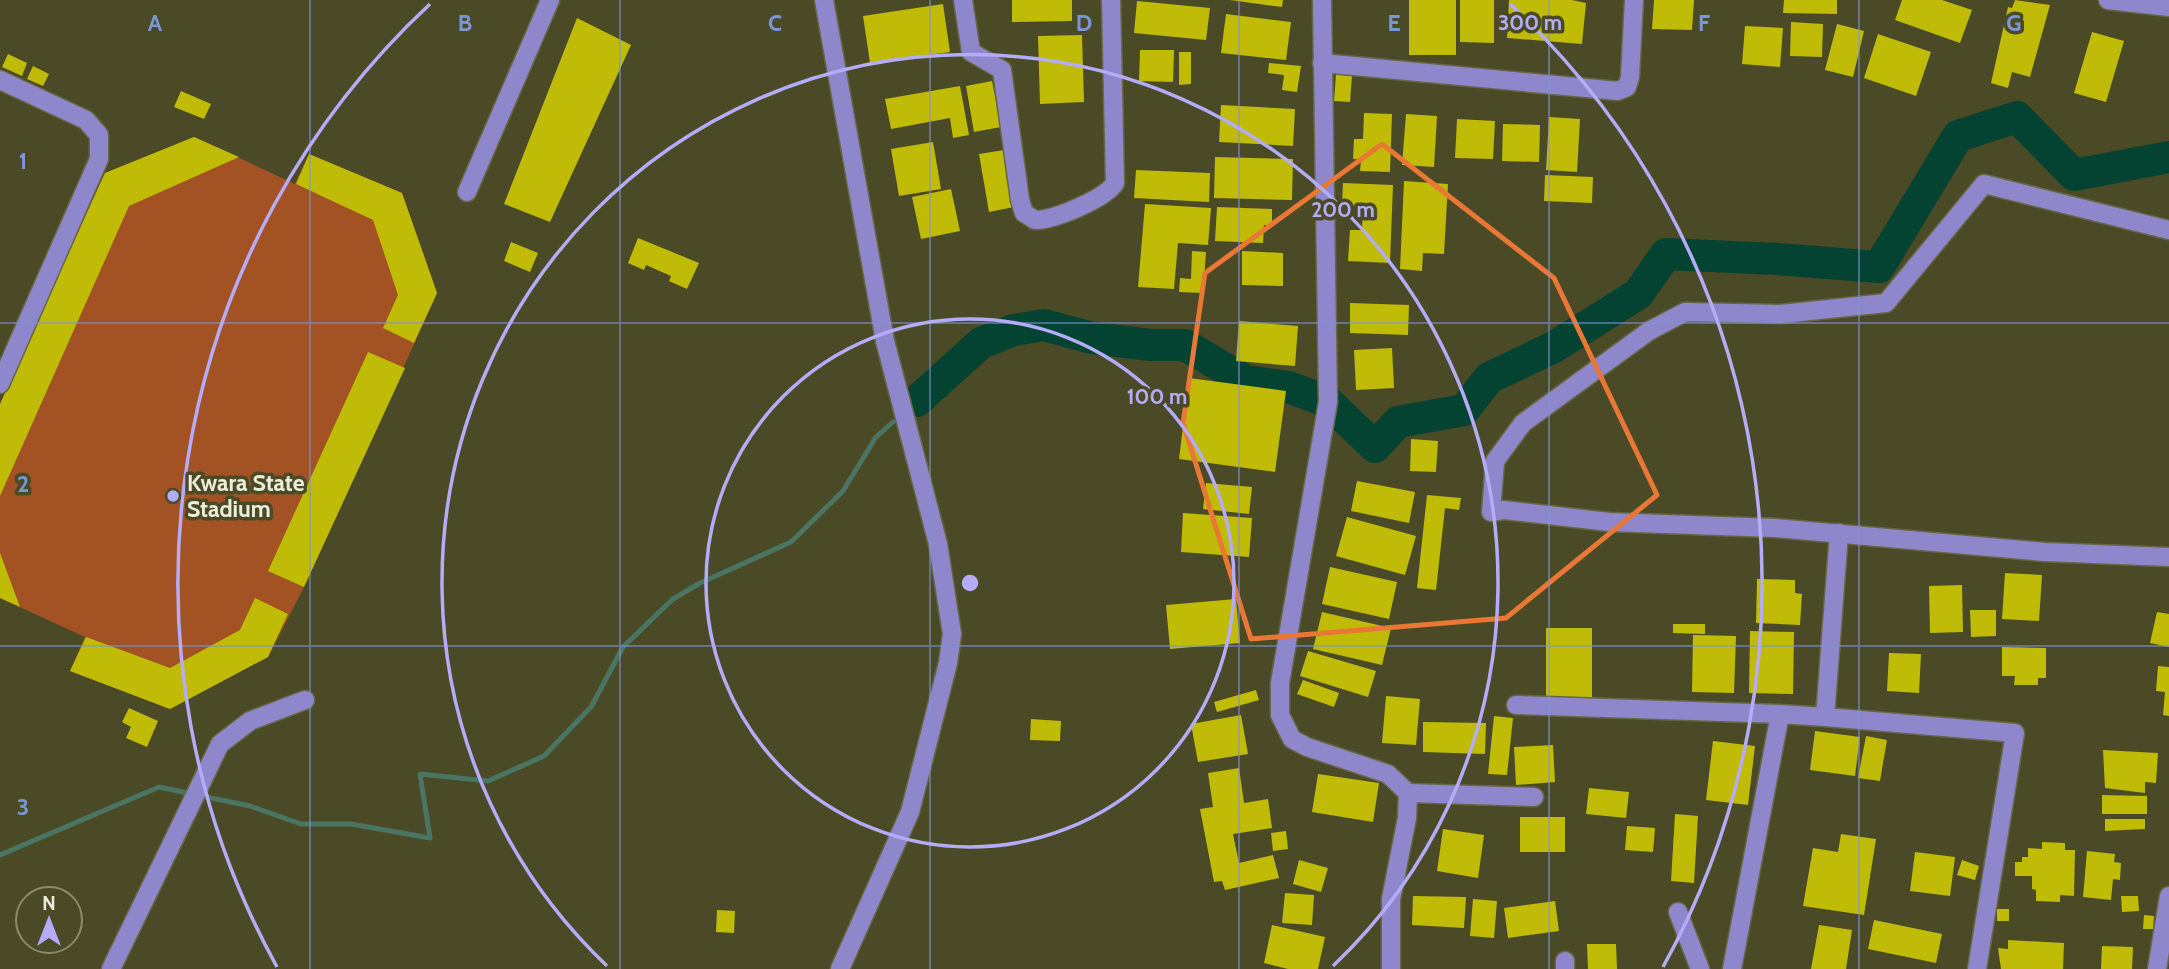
<svg xmlns="http://www.w3.org/2000/svg" width="2169" height="969" viewBox="0 0 2169 969" font-family="Cabin,sans-serif">
  <style>
    .green { fill: #a35323 }
    .lines { fill: none; stroke-linecap: round; stroke-linejoin: round }
    .stream { stroke: #4a7563; stroke-width: 5 }
    .river { stroke: #044231; stroke-width: 32 }
    .building { fill: #bfbb07 }
    .minor-casing { stroke: #676747; stroke-width: 21 }
    .minor { stroke: #8f87cc; stroke-width: 18 }
    .marked { fill: none; stroke: #e97735; stroke-width: 5; stroke-linejoin: round }
    .grid { fill: none; stroke: #7b96d8; stroke-width: 2; stroke-opacity: 0.55 }
    .ring { fill: none; stroke: #b4acf9; stroke-width: 3.5 }
    .poi-dot { fill: #b4acf9; stroke: #4a4a27; stroke-width: 2.5 }
    .labels { text-anchor: middle; stroke-width: 7; stroke-linejoin: round; paint-order: stroke }
    .poi-label { font-size: 23px; font-weight: bold; fill: #ededd9; stroke: #4a4a27; text-anchor: start }
    .grid-label { font-size: 23px; text-anchor: middle; font-weight: bold; fill: #7b96d8; stroke: #4a4a27; stroke-width: 7; stroke-linejoin: round; paint-order: stroke }
    .centre { fill: #b4acf9; stroke: #4a4a27; stroke-width: 3.5 }
    .ring-label { font-size: 21px; text-anchor: middle; font-weight: bold; fill: #b4acf9; stroke: #4a4a27; stroke-width: 7; stroke-linejoin: round; paint-order: stroke }
  </style>
  <rect width="100%" height="100%" fill="#4a4a27"/>
  <polygon class="green" points="194,137 295,184 309,154 402,193 437,293 304,587 268,657 170,709 70,671 85,637 0,598 0,404 105,173"/>
  <g class="lines">
    <polyline class="stream" points="0,855 159,787 250,806 301,824 351,824 430,838 420,774 488,781 544,756 591,707 623,647 673,599 700,583 791,542 843,491 876,437 893,422"/>
    <polyline class="river" points="917,401 981,343 1014,330 1044,325 1092,338 1151,345 1185,345 1246,381 1289,387 1328,402 1375,447 1398,422 1464,410 1489,378 1554,347 1638,294 1666,254 1777,259 1879,267 1958,136 2017,117 2074,175 2169,157"/>
  </g>
  <g class="building">
    <polygon points="1012,0 1072,0 1072,21 1012,22"/>
    <polygon points="1230,0 1283,0 1282,7"/>
    <rect x="1409" y="0" width="47" height="55"/>
    <polygon points="1460,0 1494,0 1494,43 1460,42"/>
    <polygon points="1509,0 1572,0 1586,3 1582,44 1507,38"/>
    <polygon points="1654,0 1694,0 1692,30 1652,29"/>
    <polygon points="1784,0 1837,0 1837,14 1783,13"/>
    <polygon points="1902,0 1942,0 1972,10 1960,43 1895,20"/>
    <polygon points="2015,0 2050,5 2030,77 2012,72 2008,88 1991,83 2008,7 2012,8"/>
    <polygon points="1137,1 1210,8 1206,40 1134,33"/>
    <polygon points="943,4 950,52 870,63 863,16"/>
    <polygon points="1226,14 1291,22 1286,60 1221,53"/>
    <polygon points="577,18 631,45 550,222 504,204"/>
    <polygon points="1791,22 1823,24 1822,57 1790,56"/>
    <polygon points="1837,24 1864,31 1853,77 1825,70"/>
    <polygon points="1745,26 1783,28 1780,67 1742,64"/>
    <polygon points="2092,32 2124,41 2106,102 2074,93"/>
    <polygon points="1878,34 1931,52 1916,96 1864,78"/>
    <polygon points="1082,35 1084,102 1040,104 1038,36"/>
    <polygon points="1140,50 1174,50 1173,82 1139,81"/>
    <polygon points="1179,52 1191,52 1191,84 1179,85"/>
    <polygon points="8,54 27,63 22,76 2,67"/>
    <polygon points="1269,63 1301,66 1297,92 1282,90 1284,75 1268,73"/>
    <polygon points="33,66 49,74 43,86 27,79"/>
    <polygon points="1336,74 1352,76 1350,102 1334,101"/>
    <polygon points="992,81 1001,127 974,132 966,86"/>
    <polygon points="960,86 969,135 953,138 950,118 891,129 885,99"/>
    <polygon points="181,91 211,104 204,119 174,107"/>
    <polygon points="1221,105 1295,109 1293,146 1219,142"/>
    <polygon points="1364,113 1392,114 1390,172 1360,171 1361,159 1353,159 1354,139 1363,139"/>
    <polygon points="1406,114 1437,116 1434,167 1402,165"/>
    <polygon points="1549,117 1580,119 1577,172 1546,170"/>
    <polygon points="1457,119 1495,121 1493,159 1455,158"/>
    <polygon points="1503,124 1540,125 1539,162 1502,161"/>
    <polygon points="194,137 239,157 129,206 0,496 0,404 105,173"/>
    <polygon points="933,142 941,189 899,196 891,149"/>
    <polygon points="1004,150 1014,207 989,212 979,154"/>
    <polygon points="309,154 402,193 437,293 414,343 383,328 398,295 373,220 296,184"/>
    <polygon points="1215,157 1293,159 1292,200 1214,198"/>
    <polygon points="1136,170 1210,173 1209,202 1134,198"/>
    <polygon points="1545,175 1593,177 1592,203 1544,201"/>
    <polygon points="1404,181 1448,184 1444,254 1423,253 1422,271 1400,269"/>
    <polygon points="1343,183 1393,185 1390,263 1348,261 1350,230 1362,230 1363,206 1342,205"/>
    <polygon points="951,189 960,231 921,239 912,197"/>
    <polygon points="1145,204 1211,208 1208,245 1178,243 1174,289 1138,287"/>
    <polygon points="1217,207 1272,209 1272,225 1264,225 1263,243 1215,241"/>
    <polygon points="638,238 699,263 687,289 669,281 671,276 646,265 644,270 628,263"/>
    <polygon points="511,242 538,253 530,272 504,261"/>
    <polygon points="1192,251 1206,252 1203,293 1179,292 1180,278 1191,279"/>
    <polygon points="1242,251 1283,253 1283,286 1242,285"/>
    <polygon points="1350,303 1409,305 1408,335 1350,333"/>
    <polygon points="1239,321 1298,326 1295,366 1236,361"/>
    <polygon points="1392,348 1394,388 1356,390 1354,350"/>
    <polygon points="368,352 405,368 304,587 268,571"/>
    <polygon points="1189,378 1286,391 1275,472 1179,459"/>
    <polygon points="1411,439 1438,441 1436,472 1410,471"/>
    <polygon points="1357,481 1415,492 1409,523 1351,511"/>
    <polygon points="1206,483 1252,487 1249,514 1203,509"/>
    <polygon points="1427,495 1461,498 1459,510 1445,508 1436,590 1417,588"/>
    <polygon points="1183,513 1252,518 1249,557 1181,552"/>
    <polygon points="1347,517 1416,536 1405,575 1336,556"/>
    <polygon points="0,553 20,607 0,598"/>
    <polygon points="1330,567 1397,582 1389,619 1322,604"/>
    <polygon points="2005,573 2042,575 2039,621 2002,619"/>
    <polygon points="1757,579 1795,580 1795,593 1802,594 1800,625 1756,623"/>
    <polygon points="1962,585 1963,632 1930,633 1929,586"/>
    <polygon points="255,598 288,614 268,657 170,709 70,671 86,637 170,668 240,630"/>
    <polygon points="1236,599 1240,643 1170,649 1166,605"/>
    <polygon points="1970,610 1996,610 1996,636 1971,637"/>
    <polygon points="1322,612 1391,628 1382,665 1313,649"/>
    <polygon points="2157,612 2169,614 2169,647 2150,643"/>
    <polygon points="1673,624 1705,624 1705,634 1673,633"/>
    <rect x="1546" y="628" width="46" height="71"/>
    <polygon points="1750,631 1794,632 1793,694 1749,693"/>
    <polygon points="1693,635 1736,636 1734,693 1692,692"/>
    <polygon points="2002,647 2046,648 2046,678 2038,678 2038,685 2014,685 2015,676 2002,676"/>
    <polygon points="1308,651 1376,671 1368,697 1300,676"/>
    <polygon points="1889,653 1921,654 1919,693 1887,691"/>
    <polygon points="2158,666 2169,667 2169,716 2163,715 2165,692 2156,691"/>
    <polygon points="1303,680 1339,693 1334,707 1297,694"/>
    <polygon points="1256,690 1259,700 1217,712 1214,702"/>
    <polygon points="1386,696 1420,699 1416,745 1382,743"/>
    <polygon points="129,708 158,721 147,747 126,738 131,727 122,722"/>
    <polygon points="1241,715 1248,754 1198,762 1191,724"/>
    <polygon points="1494,716 1513,718 1507,775 1488,774"/>
    <polygon points="1031,719 1061,721 1060,741 1030,740"/>
    <polygon points="1423,722 1486,723 1485,754 1423,752"/>
    <polygon points="1815,731 1860,737 1855,776 1810,770"/>
    <polygon points="1866,736 1887,740 1880,781 1858,778"/>
    <polygon points="1713,741 1755,746 1748,805 1706,800"/>
    <polygon points="1553,745 1555,782 1516,785 1514,747"/>
    <polygon points="2103,750 2158,753 2156,783 2145,782 2145,793 2105,788"/>
    <polygon points="1239,768 1244,803 1268,799 1272,828 1233,834 1239,863 1273,855 1279,878 1225,890 1222,881 1214,882 1200,809 1213,807 1208,773"/>
    <polygon points="1318,774 1379,783 1373,822 1312,812"/>
    <polygon points="1589,788 1629,792 1626,818 1586,814"/>
    <polygon points="2102,795 2147,796 2147,814 2102,814"/>
    <polygon points="1675,814 1698,816 1694,883 1671,881"/>
    <rect x="1520" y="817" width="45" height="35"/>
    <polygon points="2105,819 2145,819 2145,829 2105,831"/>
    <polygon points="1627,826 1655,828 1653,852 1625,850"/>
    <polygon points="1443,829 1484,835 1478,878 1437,871"/>
    <polygon points="1286,831 1288,849 1273,851 1271,833"/>
    <polygon points="1841,834 1876,839 1864,915 1803,906 1813,848 1838,852"/>
    <polygon points="2042,842 2065,843 2065,850 2075,850 2074,896 2060,895 2060,902 2036,901 2036,890 2032,889 2032,876 2015,876 2015,862 2022,862 2022,857 2028,857 2028,848 2042,849"/>
    <polygon points="2087,851 2115,854 2114,862 2121,863 2120,880 2113,879 2111,900 2083,897"/>
    <polygon points="1915,852 1955,857 1950,896 1910,891"/>
    <polygon points="1299,860 1328,868 1321,892 1293,884"/>
    <polygon points="1962,860 1979,866 1975,880 1957,875"/>
    <polygon points="1285,893 1314,895 1312,925 1282,923"/>
    <polygon points="1413,896 1466,897 1464,928 1412,925"/>
    <polygon points="2121,896 2138,896 2139,911 2122,912"/>
    <polygon points="1473,899 1497,901 1494,938 1470,936"/>
    <polygon points="1555,901 1559,931 1508,938 1504,908"/>
    <rect x="1997" y="909" width="12" height="12"/>
    <polygon points="717,910 735,911 734,933 716,932"/>
    <polygon points="2144,915 2154,916 2153,929 2143,929"/>
    <polygon points="1874,920 1942,934 1936,963 1868,949"/>
    <polygon points="1272,925 1325,937 1318,969 1288,969 1264,963"/>
    <polygon points="1819,925 1852,930 1846,969 1811,969"/>
    <polygon points="2008,940 2064,943 2063,969 2001,969 1998,948 2008,949"/>
    <polygon points="1587,944 1616,944 1617,969 1588,969"/>
    <polygon points="2102,946 2133,947 2132,969 2101,969"/>
  </g>
  <g class="lines">
    <defs>
      <g id="minor">
        <polyline points="824,0 885,341 938,544 952,634 948,663 910,812 840,969"/>
        <path d="M 963,0 L 971,52 L 1002,70 L 1020,200 L 1024,213 L 1035,220 C 1054,220 1105,199 1115,183 L 1111,0"/>
        <polyline points="1322,0 1328,402 1280,683 1280,715 1292,739 1307,747 1388,774 1408,793 1407,818 1391,899 1391,969"/>
        <polyline points="2108,0 2169,7"/>
        <polyline points="1322,63 1618,91 1627,87 1630,77 1634,0"/>
        <polyline points="0,80 86,120 99,135 99,159 0,384"/>
        <polyline points="467,192 550,0"/>
        <polyline points="2169,230 1984,184 1886,303 1781,314 1685,312 1649,331 1523,423 1495,461 1491,512 1504,510 1609,522 1775,528 2045,552 2169,557"/>
        <polyline points="1516,705 1780,714"/>
        <polyline points="1825,717 2015,733 1977,969"/>
        <polyline points="1408,793 1534,797"/>
        <polyline points="1678,912 1700,969"/>
        <polyline points="111,969 220,744 250,721 305,700"/>
        <polyline points="1565,969 1565,961"/>
        <polyline points="1732,969 1780,714 1825,717 1839,533"/>
        <polyline points="2157,969 2169,896"/>
      </g>
    </defs>
    <use href="#minor" class="minor-casing"/>
    <use href="#minor" class="minor"/>
  </g>
  <path class="marked" d="M 1382,144 L 1554,278 L 1657,495 L 1506,618 L 1251,639 L 1183,423 L 1205,273 Z"/>
  <path class="grid" d="M 310,0 L 310,969M 620,0 L 620,969M 930,0 L 930,969M 1239,0 L 1239,969M 1549,0 L 1549,969M 1859,0 L 1859,969M 0,323 L 2169,323M 0,646 L 2169,646"/>
  <g class="ring">
    <circle cx="970" cy="583" r="264"/>
    <path d="M607 966A528 528 0 1 1 1333 966"/>
    <path d="M277 967A792 792 0 0 1 430 4M1510 4A792 792 0 0 1 1663 967"/>
  </g>
  <circle class="poi-dot" cx="173" cy="496" r="7"/>
  <g class="labels">
    <g class="poi-label">
      <text x="187" y="491">Kwara State<tspan x="187" dy="26">Stadium</tspan></text>
    </g>
  </g>
  <g class="grid-label">
    <text x="155" y="31">A</text>
    <text x="465" y="31">B</text>
    <text x="775" y="31">C</text>
    <text x="1084" y="31">D</text>
    <text x="1394" y="31">E</text>
    <text x="1704" y="31">F</text>
    <text x="2014" y="31">G</text>
    <text x="23" y="169">1</text>
    <text x="23" y="492">2</text>
    <text x="23" y="815">3</text>
  </g>
  <circle cx="970" cy="583" r="10" class="centre"/>
  <g class="ring-label">
    <text x="1530" y="30">300 m</text>
    <text x="1343" y="217">200 m</text>
    <text x="1157" y="404">100 m</text>
  </g>
  <g transform="translate(49 920)"><circle r="33" fill="#4a4a27" stroke="#8b8b6e" stroke-width="2"/>
  <path d="M0-5L12 26L0 18L-12 26Z" fill="#b4acf9"/>
  <text y="-10" font-size="19" font-weight="bold" text-anchor="middle" fill="#ededd9">N</text>
  </g>
</svg>
